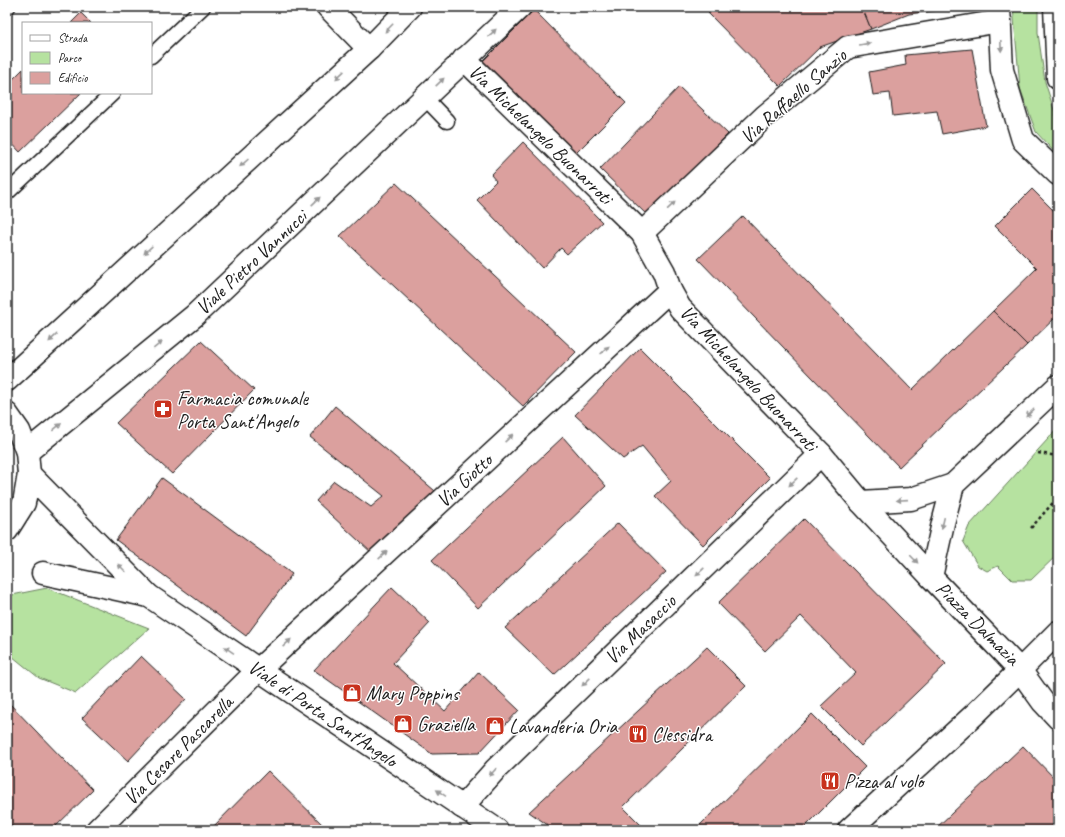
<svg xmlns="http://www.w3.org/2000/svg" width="1065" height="837" viewBox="0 0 1065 837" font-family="Caveat,sans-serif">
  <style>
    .green { fill: #b6e2a0; stroke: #697f5e }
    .building { fill: #dba09e; stroke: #1c1c1c }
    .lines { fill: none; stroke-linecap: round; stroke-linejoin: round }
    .service-casing { stroke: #1c1c1c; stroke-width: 17 }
    .minor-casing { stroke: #1c1c1c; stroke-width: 25 }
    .tertiary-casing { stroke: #1c1c1c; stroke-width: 25 }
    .path { stroke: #1c1c1c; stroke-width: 2.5; stroke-dasharray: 3 3; stroke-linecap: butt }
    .service { stroke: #fff; stroke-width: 14 }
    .minor { stroke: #fff; stroke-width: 22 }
    .tertiary { stroke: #fff; stroke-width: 22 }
    .oneway { fill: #999 }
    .labels { text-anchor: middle; stroke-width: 3; stroke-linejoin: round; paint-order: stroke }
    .street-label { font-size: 20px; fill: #1c1c1c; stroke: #fff }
    .poi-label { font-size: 20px; fill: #1c1c1c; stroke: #fff; text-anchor: start }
  </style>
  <rect width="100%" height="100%" fill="#fff"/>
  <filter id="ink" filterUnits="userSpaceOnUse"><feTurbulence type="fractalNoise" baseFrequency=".025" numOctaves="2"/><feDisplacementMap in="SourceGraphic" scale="8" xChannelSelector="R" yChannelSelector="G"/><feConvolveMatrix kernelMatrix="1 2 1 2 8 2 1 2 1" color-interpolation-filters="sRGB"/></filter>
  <g filter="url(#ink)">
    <g class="green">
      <polygon points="1013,7 1038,7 1038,33 1045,82 1056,116 1058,118 1058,156 1036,132 1020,88"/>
      <polygon points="1058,428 1058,554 1031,580 1012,580 998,566 987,571 978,566 963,541 969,526"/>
      <polygon points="47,588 149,628 76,693 39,678 7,652 7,596"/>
    </g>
    <g class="building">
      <polygon points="715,7 862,7 871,29 820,47 780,86 708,13"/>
      <polygon points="862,7 964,7 909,14 871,29"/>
      <polygon points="534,10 626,103 573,156 481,63"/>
      <polygon points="81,13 91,23 71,23"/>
      <polygon points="972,49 986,126 942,134 937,111 893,116 890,93 873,95 869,72 906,65 905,55"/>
      <polygon points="23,69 23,93 81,93 20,152 7,138 7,85"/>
      <polygon points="679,87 728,134 648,216 600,169"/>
      <polygon points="523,142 602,222 567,254 561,248 542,268 477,200 496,181 491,175"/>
      <polygon points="396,183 576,352 523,406 340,236"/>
      <polygon points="1032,189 1058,215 1058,315 1027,345 993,311 1037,268 995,226"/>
      <polygon points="743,216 912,390 993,311 1027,345 899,467 698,259"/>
      <polygon points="201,341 254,390 172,474 116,423"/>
      <polygon points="640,348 770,478 703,545 655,496 671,481 642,446 623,459 575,415"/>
      <polygon points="335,406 441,496 374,555 316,501 334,481 371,507 384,496 310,437"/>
      <polygon points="563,437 606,486 478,608 432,560"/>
      <polygon points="162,478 292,574 246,636 116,540"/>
      <polygon points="804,519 946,664 861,746 821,706 856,673 801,616 765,651 718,603"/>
      <polygon points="618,523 666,572 554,675 505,628"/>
      <polygon points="392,587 430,623 393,663 445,711 479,672 519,710 479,753 432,754 314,670"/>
      <polygon points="707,647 746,686 623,807 646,830 555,830 529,812"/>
      <polygon points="141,656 186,699 128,761 82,718"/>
      <polygon points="7,701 93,790 52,830 16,830 7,820"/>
      <polygon points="812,714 865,767 802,830 695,830"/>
      <polygon points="1023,746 1058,782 1058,830 934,830"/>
      <polygon points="268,771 328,830 210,830"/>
    </g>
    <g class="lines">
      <defs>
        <g id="service">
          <polyline points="7,8 8,7"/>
          <polyline points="151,56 203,7"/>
          <polyline points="424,97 447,121"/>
          <polyline points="7,193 113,93"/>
        </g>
        <g id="minor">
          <polyline points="328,7 369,49"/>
          <polyline points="999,7 1002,70 1023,140 1058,174"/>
          <polyline points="1055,7 1058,78"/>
          <polyline points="464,59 642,233 664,272 670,290 680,308 821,454 861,502 931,577"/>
          <polyline points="642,233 765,116 848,47 1000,21"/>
          <polyline points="7,380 369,49 410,7"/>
          <polyline points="7,414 19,431 27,452 29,474 24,503 7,530"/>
          <polyline points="27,452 194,316 520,7"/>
          <polyline points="29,474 149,596 497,830"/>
          <polyline points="861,502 911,499 953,485"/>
          <polyline points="43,573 149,596"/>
          <polyline points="1020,670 1043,702 1058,718"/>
          <polyline points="462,807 495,770 821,454"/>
          <polyline points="97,830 258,670 670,290"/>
        </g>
        <g id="tertiary">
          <polyline points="1058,386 953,485 943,523 931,577 1020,670 1058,632"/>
          <polyline points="849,830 975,714 1020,670"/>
        </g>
      </defs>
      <use href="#service" class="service-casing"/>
      <use href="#minor" class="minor-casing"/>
      <use href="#tertiary" class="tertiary-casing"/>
      <g class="path">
        <polyline points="1038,453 1058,456"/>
        <polyline points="1031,528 1058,497"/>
      </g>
      <use href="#service" class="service"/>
      <use href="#minor" class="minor"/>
      <use href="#tertiary" class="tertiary"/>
    </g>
    <defs><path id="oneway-solid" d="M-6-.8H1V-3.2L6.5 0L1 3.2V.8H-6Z"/></defs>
    <g class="oneway">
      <use href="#oneway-solid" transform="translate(389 28) rotate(134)"/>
      <use href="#oneway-solid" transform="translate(492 33) rotate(-43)"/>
      <use href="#oneway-solid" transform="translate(865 44) rotate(-9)"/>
      <use href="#oneway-solid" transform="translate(1001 46) rotate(88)"/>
      <use href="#oneway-solid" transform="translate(340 75) rotate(137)"/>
      <use href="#oneway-solid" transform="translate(440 82) rotate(-44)"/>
      <use href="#oneway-solid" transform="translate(244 163) rotate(138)"/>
      <use href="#oneway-solid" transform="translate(316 201) rotate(-44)"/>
      <use href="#oneway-solid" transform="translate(671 206) rotate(-44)"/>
      <use href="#oneway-solid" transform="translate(148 250) rotate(137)"/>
      <use href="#oneway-solid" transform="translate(53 338) rotate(137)"/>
      <use href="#oneway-solid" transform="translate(158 345) rotate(-39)"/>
      <use href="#oneway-solid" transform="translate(605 350) rotate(-43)"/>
      <use href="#oneway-solid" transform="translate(1030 413) rotate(137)"/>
      <use href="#oneway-solid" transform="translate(57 427) rotate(-39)"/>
      <use href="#oneway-solid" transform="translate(509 438) rotate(-43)"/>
      <use href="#oneway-solid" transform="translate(793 482) rotate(136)"/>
      <use href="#oneway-solid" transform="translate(902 500) rotate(176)"/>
      <use href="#oneway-solid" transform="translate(943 523) rotate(103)"/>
      <use href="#oneway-solid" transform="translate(383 555) rotate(-43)"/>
      <use href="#oneway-solid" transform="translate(914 559) rotate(46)"/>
      <use href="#oneway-solid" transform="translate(122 568) rotate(-135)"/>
      <use href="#oneway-solid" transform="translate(700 572) rotate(136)"/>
      <use href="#oneway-solid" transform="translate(287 643) rotate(-43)"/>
      <use href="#oneway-solid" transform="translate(229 650) rotate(-146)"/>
      <use href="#oneway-solid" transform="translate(586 682) rotate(136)"/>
      <use href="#oneway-solid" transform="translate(493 772) rotate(133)"/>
      <use href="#oneway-solid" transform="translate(441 793) rotate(-146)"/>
    </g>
  </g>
  <defs>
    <symbol id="pharmacy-square" viewBox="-11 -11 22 22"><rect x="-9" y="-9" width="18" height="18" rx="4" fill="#c8321e" stroke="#fff"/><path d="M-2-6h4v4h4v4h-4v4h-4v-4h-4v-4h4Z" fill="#fff"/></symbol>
    <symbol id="shop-square" viewBox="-11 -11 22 22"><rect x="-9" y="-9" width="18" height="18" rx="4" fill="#c8321e" stroke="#fff"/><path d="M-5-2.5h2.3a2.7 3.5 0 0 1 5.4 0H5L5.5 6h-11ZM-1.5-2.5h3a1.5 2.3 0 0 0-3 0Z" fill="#fff"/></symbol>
    <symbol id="restaurant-square" viewBox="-11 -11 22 22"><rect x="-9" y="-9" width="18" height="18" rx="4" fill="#c8321e" stroke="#fff"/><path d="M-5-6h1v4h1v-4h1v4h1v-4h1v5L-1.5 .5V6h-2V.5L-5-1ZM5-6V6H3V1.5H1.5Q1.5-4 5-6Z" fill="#fff"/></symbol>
  </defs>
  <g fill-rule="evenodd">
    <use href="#pharmacy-square" x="152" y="398" width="22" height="22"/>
    <use href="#shop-square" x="341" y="682" width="22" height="22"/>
    <use href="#shop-square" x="392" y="713" width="22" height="22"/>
    <use href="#shop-square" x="484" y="715" width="22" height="22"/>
    <use href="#restaurant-square" x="627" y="723" width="22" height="22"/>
    <use href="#restaurant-square" x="819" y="770" width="22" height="22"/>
  </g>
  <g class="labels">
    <g class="street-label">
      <text transform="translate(793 96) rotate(-41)" y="7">Via Raffaello Sanzio</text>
      <text transform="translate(541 134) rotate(44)" y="7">Via Michelangelo Buonarroti</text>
      <text transform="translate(251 262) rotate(-43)" y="7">Viale Pietro Vannucci</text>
      <text transform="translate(749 378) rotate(47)" y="7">Via Michelangelo Buonarroti</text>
      <text transform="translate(464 480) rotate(-43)" y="7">Via Giotto</text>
      <text transform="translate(978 623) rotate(45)" y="7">Piazza Dalmazia</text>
      <text transform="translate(640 629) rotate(-44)" y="7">Via Masaccio</text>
      <text transform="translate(323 713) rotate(34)" y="7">Viale di Porta Sant'Angelo</text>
      <text transform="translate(178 750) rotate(-45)" y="7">Via Cesare Pascarella</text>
    </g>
    <g class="poi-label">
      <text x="177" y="405">Farmacia comunale<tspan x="177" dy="23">Porta Sant'Angelo</tspan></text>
      <text x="366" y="700">Mary Poppins</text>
      <text x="417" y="731">Graziella</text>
      <text x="509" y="733">Lavanderia Oria</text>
      <text x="652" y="741">Clessidra</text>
      <text x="844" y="788">Pizza al volo</text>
    </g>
  </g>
  <rect width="1065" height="837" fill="none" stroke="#fff" stroke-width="24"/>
  <rect x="12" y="12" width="1041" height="813" fill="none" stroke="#1c1c1c" stroke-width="1.5" filter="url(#ink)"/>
  <rect x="22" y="22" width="130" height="72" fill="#ffffff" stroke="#a4a4a4"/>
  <rect x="30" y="35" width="20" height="6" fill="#ffffff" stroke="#a4a4a4"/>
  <text x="58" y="42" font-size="12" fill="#1c1c1c">Strada</text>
  <rect x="30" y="52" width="20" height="12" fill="#b6e2a0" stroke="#a4a4a4"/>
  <text x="58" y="62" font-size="12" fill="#1c1c1c">Parco</text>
  <rect x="30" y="72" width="20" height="12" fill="#dba09e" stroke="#a4a4a4"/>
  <text x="58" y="82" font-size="12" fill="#1c1c1c">Edificio</text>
</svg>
